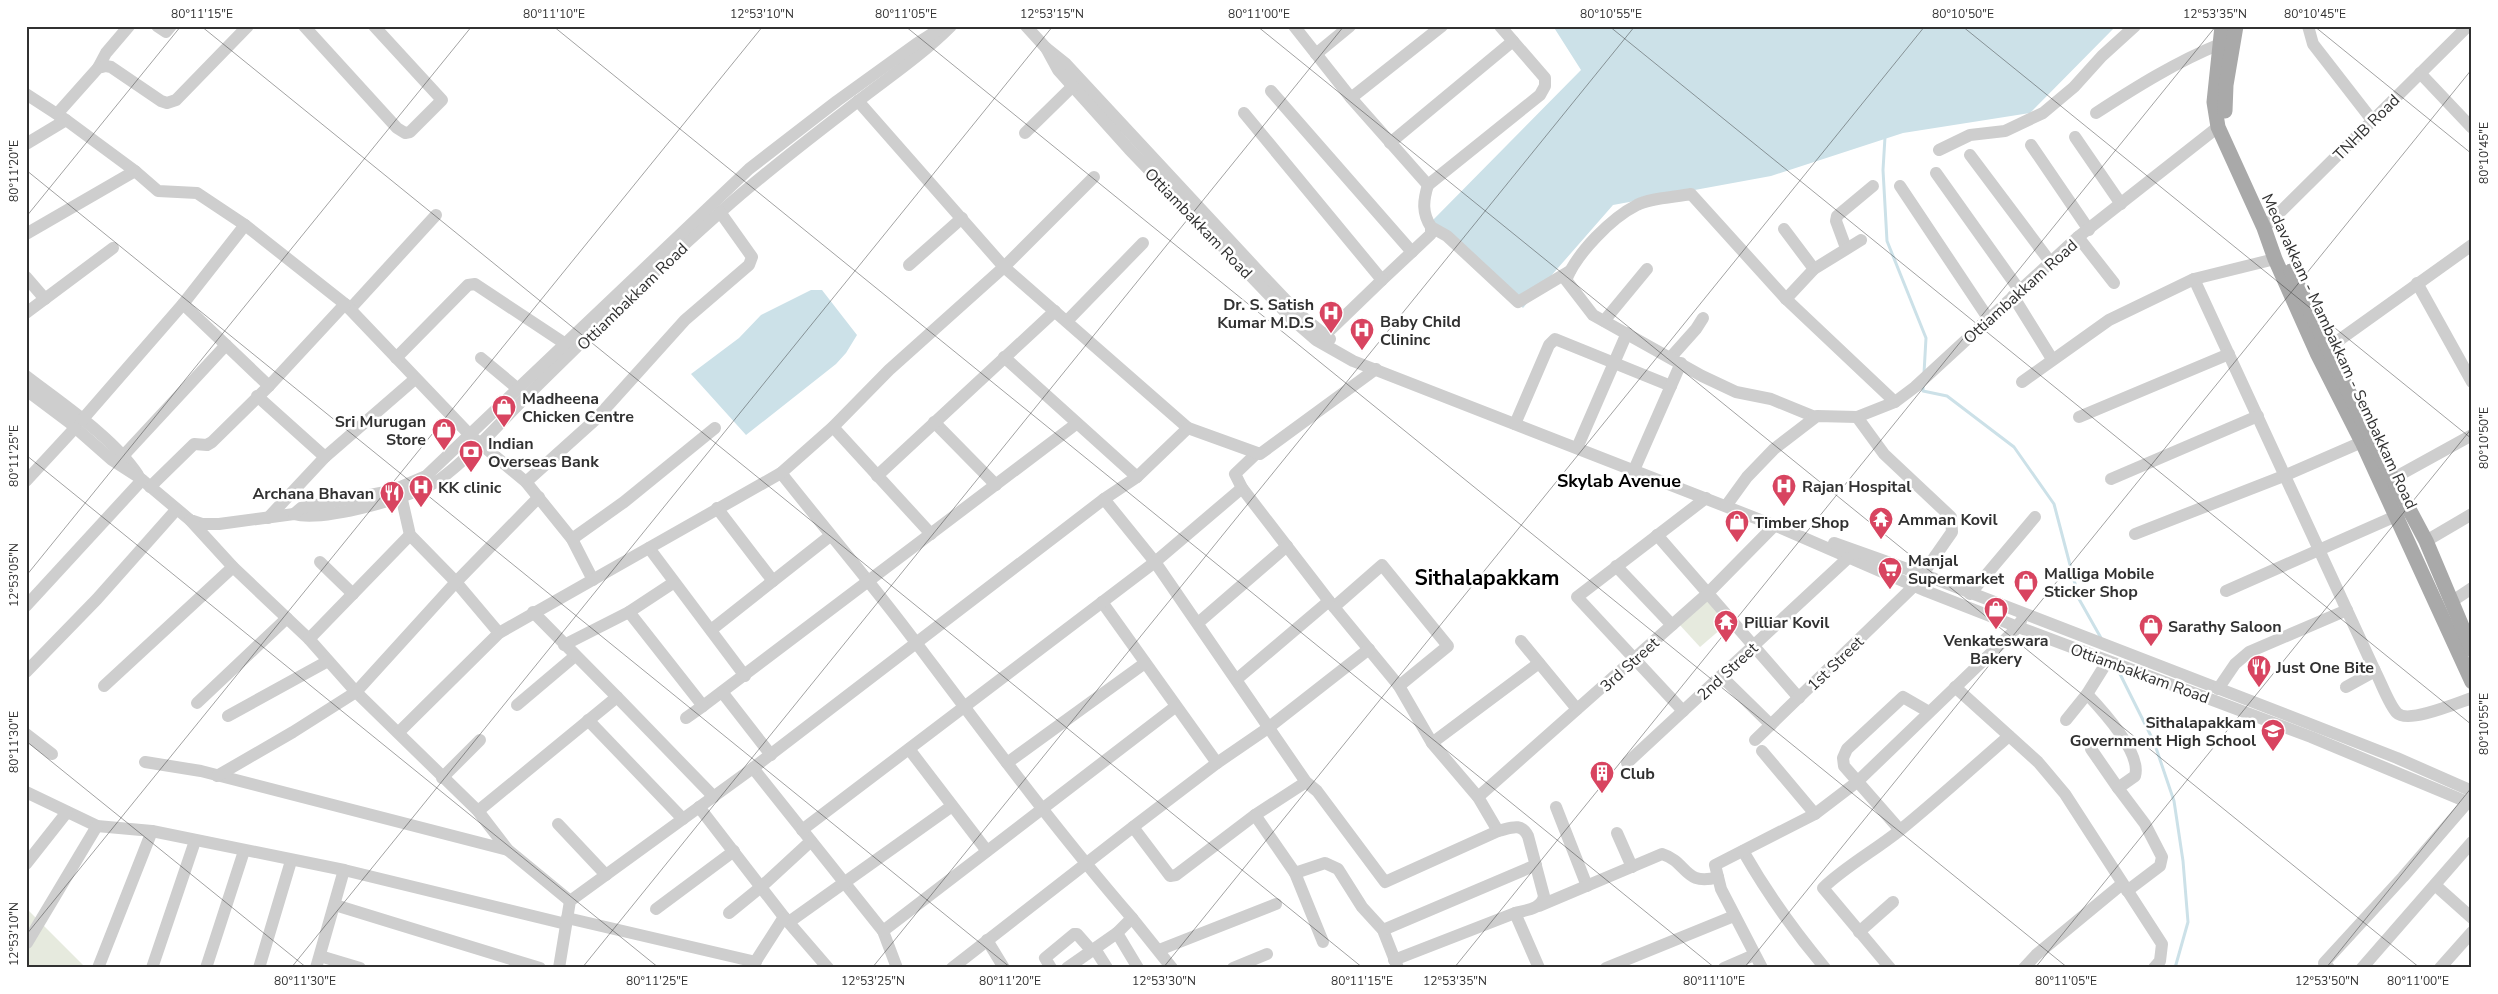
<svg xmlns="http://www.w3.org/2000/svg" width="2498" height="994" viewBox="0 0 2498 994" font-family="'Nunito Sans',sans-serif">
  <style>
    .green { fill: #e6eade }
    .water { fill: #cce1e8 }
    .lines { fill: none; stroke-linecap: round; stroke-linejoin: round }
    .stream { stroke: #cce1e8; stroke-width: 3 }
    .minor { stroke: #cecece; stroke-width: 12 }
    .major { stroke: #a9a9a9; stroke-width: 15 }
    .ticks { fill: none; stroke: #313131; stroke-width: 1; stroke-opacity: 0.45 }
    .labels { text-anchor: middle; stroke-width: 5; stroke-linejoin: round; paint-order: stroke }
    .street-label { font-size: 16px; fill: #313131; stroke: #fff }
    .poi-label { font-size: 16px; font-weight: bold; fill: #313131; stroke: #fff; text-anchor: start }
    .neighbourhood-label { font-size: 18px; font-weight: bold; fill: #000; stroke: #fff }
    .district-label { font-size: 21px; font-weight: bold; fill: #000; stroke: #fff }
    .neatline { fill: none; stroke: #313131; stroke-width: 2 }
    .ticks-label { font-size: 12px; text-anchor: middle; fill: #313131 }
  </style>
  <rect width="100%" height="100%" fill="#fff"/>
  <g class="green">
    <polygon points="1709,596 1729,622 1700,647 1678,623"/>
    <polygon points="26,908 86,968 26,968"/>
  </g>
  <g class="water">
    <polygon points="1553,26 2116,26 2030,113 1903,133 1771,176 1613,205 1523,308 1432,221 1581,70"/>
    <polygon points="811,290 822,290 857,335 846,353 836,364 746,435 691,374 739,338 761,315"/>
  </g>
  <g class="lines">
    <g class="stream">
      <polyline points="1885,137 1883,170 1887,241 1926,338 1924,373"/>
      <polyline points="1923,384 1923,391 1947,396 2014,447 2054,504 2079,599 2101,638"/>
      <polyline points="2117,668 2154,742 2174,801 2183,861 2188,922 2175,968"/>
    </g>
    <g class="minor">
      <polyline points="157,26 166,32 171,26"/>
      <polyline points="304,26 397,128 405,133 410,132 442,100 374,26"/>
      <polyline points="1026,26 1046,48 1066,64 1262,275 1299,314 1330,339"/>
      <polyline points="1294,26 1351,98 1428,185 1540,95 1545,86 1545,78 1500,26"/>
      <polyline points="2308,26 2313,44 2372,120"/>
      <polyline points="1046,48 1058,70 1129,149 1293,320 1316,340 1353,361 1781,528 1926,591 2018,627 2311,737 2472,804"/>
      <polyline points="1316,54 1350,26"/>
      <polyline points="98,68 106,53 129,26"/>
      <polyline points="2420,73 2472,128"/>
      <polyline points="1271,91 1412,252"/>
      <polyline points="26,94 66,120 135,171 158,191 197,193 245,225"/>
      <polyline points="1351,98 1442,26"/>
      <polyline points="858,101 1004,267 1188,428"/>
      <path d="M 1244,113 L 1382,280 L 1431,234 L 1431,227 C 1422,213 1423,201 1428,185"/>
      <path d="M 2096,113 C 2136,87 2176,62 2220,44"/>
      <polyline points="57,114 98,68 106,66 111,67 161,101 167,103 176,100 248,26"/>
      <polyline points="1025,133 1073,86"/>
      <polyline points="2075,137 2121,204"/>
      <polyline points="1390,143 1513,41"/>
      <polyline points="26,144 66,120"/>
      <polyline points="2031,145 2089,230"/>
      <polyline points="1939,150 1970,135 2005,131 2043,113 2074,87 2102,56 2135,26"/>
      <polyline points="1970,155 2051,263"/>
      <polyline points="1936,173 2020,291"/>
      <polyline points="1900,186 1988,318"/>
      <polyline points="1431,227 1447,236 1518,302 1570,271"/>
      <polyline points="2264,228 2468,26"/>
      <polyline points="1784,229 1814,269"/>
      <polyline points="26,234 135,171"/>
      <polyline points="2078,237 2114,283"/>
      <polyline points="1846,248 1836,221 1837,216 1873,186"/>
      <polyline points="909,265 962,218"/>
      <polyline points="26,277 45,299"/>
      <path d="M 2194,279 L 2375,671 C 2381,682 2389,705 2397,713 C 2408,724 2457,703 2472,698"/>
      <polyline points="2417,283 2472,382"/>
      <polyline points="2013,296 2052,359"/>
      <polyline points="1786,299 1814,269 1861,240"/>
      <polyline points="183,304 269,386"/>
      <polyline points="350,309 436,215"/>
      <polyline points="26,313 113,248"/>
      <polyline points="1067,321 1143,243"/>
      <polyline points="1604,321 1647,269"/>
      <polyline points="1324,336 1382,280"/>
      <polyline points="2328,348 2472,245"/>
      <polyline points="1004,357 1137,477"/>
      <polyline points="1671,357 1696,329 1703,318"/>
      <polyline points="396,358 468,285 475,284 564,343"/>
      <polyline points="481,358 517,388"/>
      <path d="M 26,376 C 61,403 114,438 138,475"/>
      <polyline points="2022,382 2109,320 2194,279 2275,259"/>
      <path d="M 26,390 L 70,423 L 112,460 L 140,478 L 190,520 L 202,524 L 219,524 L 294,514 C 323,522 414,497 439,480 C 473,455 502,420 533,390 C 596,328 659,266 725,208 C 770,168 818,132 866,95 C 895,73 925,52 951,26"/>
      <polyline points="257,396 325,457"/>
      <path d="M 1815,417 L 1771,399 L 1736,392 L 1702,376 L 1593,315 L 1566,280 C 1577,253 1611,218 1637,205 C 1649,198 1676,197 1691,194 L 1786,299 L 1895,402"/>
      <polyline points="1857,417 1884,454 1951,517 1952,532 1922,575"/>
      <polyline points="2079,417 2229,354"/>
      <polyline points="82,420 183,304 245,225 345,304 470,435 526,482 572,539 593,580"/>
      <polyline points="934,422 996,485"/>
      <polyline points="1515,424 1549,345 1555,339 1671,386"/>
      <polyline points="833,427 931,534"/>
      <polyline points="1577,448 1627,333"/>
      <polyline points="123,456 226,345"/>
      <polyline points="1634,470 1681,363"/>
      <path d="M 781,473 C 826,530 874,586 917,644 C 987,737 1056,830 1132,918 L 1117,933 L 1138,968"/>
      <polyline points="877,476 1055,311"/>
      <polyline points="2394,478 2472,435"/>
      <polyline points="2111,479 2258,416"/>
      <polyline points="26,481 75,428"/>
      <polyline points="526,482 595,420 685,320 749,265 752,257 720,212"/>
      <polyline points="150,487 194,444 207,445 212,442 269,386 345,304"/>
      <polyline points="400,491 410,535 456,582 499,633"/>
      <polyline points="1104,499 1155,562 1306,782 1317,791 1385,882 1498,831 1478,797 1432,743 1399,686 1329,601 1242,488 1235,474 1257,453"/>
      <polyline points="1726,506 1747,477 1774,449 1817,416 1857,417 1895,402 1915,387 2078,237 2218,127"/>
      <polyline points="717,508 773,581"/>
      <polyline points="294,514 301,508 391,491 426,476 749,169 837,101 916,44 944,26"/>
      <polyline points="268,518 325,457 415,379"/>
      <polyline points="190,520 233,567 309,639 356,692 478,811 508,850 570,901"/>
      <polyline points="2135,534 2286,475 2362,442"/>
      <polyline points="1657,535 1799,698"/>
      <polyline points="572,539 624,502 715,428"/>
      <polyline points="2426,541 2472,514"/>
      <polyline points="1834,543 1935,579 2305,722 2397,758 2472,791"/>
      <polyline points="649,548 745,676"/>
      <polyline points="320,562 353,594"/>
      <polyline points="1616,566 1672,625"/>
      <polyline points="2226,591 2405,512"/>
      <polyline points="1970,594 2035,517"/>
      <polyline points="1102,602 1217,763"/>
      <polyline points="2451,602 2472,588"/>
      <polyline points="26,606 142,480"/>
      <polyline points="1334,607 1382,565 1448,646 1399,686"/>
      <polyline points="629,612 673,583"/>
      <polyline points="1198,623 1287,546"/>
      <polyline points="711,630 830,536"/>
      <polyline points="309,639 410,535"/>
      <polyline points="1521,641 1577,709"/>
      <polyline points="564,645 629,612 703,706 1076,424"/>
      <polyline points="26,672 97,599 176,510"/>
      <polyline points="1721,676 1771,725"/>
      <polyline points="1237,679 1329,601"/>
      <polyline points="104,686 233,567"/>
      <polyline points="1955,687 2038,762 2065,794 2162,944 2160,961 2154,968"/>
      <polyline points="2346,687 2375,671"/>
      <polyline points="2218,689 2235,664 2249,652 2347,610"/>
      <polyline points="722,692 771,755"/>
      <path d="M 2087,694 C 2102,710 2142,753 2135,776 L 2118,788 L 2145,824 L 2162,857 L 2160,866 L 2127,891"/>
      <polyline points="617,697 714,797"/>
      <polyline points="197,703 287,618"/>
      <polyline points="517,705 575,656"/>
      <polyline points="1683,711 1577,597 1706,498"/>
      <polyline points="228,716 328,661"/>
      <polyline points="686,718 703,706"/>
      <polyline points="588,720 683,819"/>
      <polyline points="2066,720 2087,694 2107,662"/>
      <polyline points="399,732 499,633 781,473 833,427 889,370 1004,267 1094,177"/>
      <polyline points="26,734 52,754"/>
      <polyline points="1755,740 1914,586"/>
      <polyline points="1432,743 1539,663"/>
      <polyline points="909,749 987,851"/>
      <polyline points="2091,749 2118,788"/>
      <polyline points="1762,751 1815,814"/>
      <polyline points="145,762 201,771 508,850"/>
      <polyline points="1007,763 1145,663"/>
      <polyline points="1627,763 1848,558"/>
      <polyline points="753,768 883,931 897,968"/>
      <polyline points="217,776 293,732 356,692 456,582 539,497"/>
      <polyline points="442,778 480,740"/>
      <polyline points="26,792 97,826 152,831 344,870 566,924"/>
      <polyline points="1478,797 1707,594 1775,525"/>
      <polyline points="699,807 784,917 828,968"/>
      <polyline points="1556,807 1587,886"/>
      <polyline points="478,811 617,697 533,612"/>
      <polyline points="1255,815 1295,873 1325,863 1338,869 1362,907 1383,930 1398,968"/>
      <polyline points="558,824 606,875"/>
      <polyline points="1133,827 1167,872 1170,876 1176,875 1255,815 1306,782"/>
      <polyline points="802,830 1155,562 1242,488"/>
      <polyline points="1900,830 1844,766 1843,758 1847,749 1903,697 1929,712"/>
      <path d="M 1498,831 C 1511,828 1521,822 1528,836 L 1544,896 C 1542,909 1526,910 1515,913"/>
      <polyline points="1617,833 1632,867"/>
      <path d="M 1743,851 C 1767,893 1794,931 1825,968"/>
      <polyline points="26,864 67,812"/>
      <polyline points="1295,873 1323,942"/>
      <polyline points="2435,885 2472,918"/>
      <polyline points="335,905 540,968"/>
      <path d="M 1539,906 L 1662,854 C 1688,862 1684,887 1718,877"/>
      <polyline points="656,909 734,851"/>
      <polyline points="729,913 761,887 811,841"/>
      <polyline points="567,918 756,962"/>
      <polyline points="1132,918 1172,968"/>
      <polyline points="789,922 952,806"/>
      <polyline points="1383,930 1536,865"/>
      <polyline points="883,931 1175,707"/>
      <polyline points="1859,932 1893,902"/>
      <polyline points="987,940 1004,968"/>
      <polyline points="27,943 97,826"/>
      <polyline points="1095,949 1107,968"/>
      <polyline points="1159,950 1276,904"/>
      <polyline points="320,956 360,968"/>
      <polyline points="1394,960 1515,913 1539,968"/>
      <polyline points="752,967 784,917"/>
      <polyline points="98,968 152,831"/>
      <polyline points="152,968 195,841"/>
      <polyline points="206,968 244,851"/>
      <polyline points="259,968 291,861"/>
      <polyline points="316,968 344,870"/>
      <polyline points="559,968 570,901 753,768 1104,499 1137,477 1188,428 1260,454 1376,369"/>
      <polyline points="952,968 1133,827 1217,763 1268,728 1369,649"/>
      <polyline points="1051,968 1045,958 1074,934 1077,934 1092,951"/>
      <polyline points="1067,968 1117,933"/>
      <polyline points="1233,968 1267,954"/>
      <polyline points="1606,968 1734,916"/>
      <polyline points="1724,968 1754,955"/>
      <polyline points="1762,968 1721,889 1715,865 1815,814 1857,782 2018,627 2021,621"/>
      <path d="M 1890,968 L 1823,888 C 1846,866 1874,851 1899,831 C 1936,801 1972,768 2009,736"/>
      <polyline points="2024,968 2036,955 2122,884"/>
      <polyline points="2329,968 2324,963 2403,877 2472,797"/>
      <polyline points="2362,968 2472,842"/>
      <polyline points="2440,968 2472,932"/>
    </g>
    <g class="major">
      <polyline points="2222,26 2214,102 2218,127 2264,228 2275,259 2317,353 2362,442 2472,682"/>
      <polyline points="2225,111 2226,85 2236,26"/>
      <polyline points="2291,271 2368,432 2426,541 2472,650"/>
    </g>
  </g>
  <path class="ticks" d="M 201,26 L 1363,968M 553,26 L 1715,968M 905,26 L 2068,968M 1257,26 L 2420,968M 1609,26 L 2472,725M 1962,26 L 2472,439M 2314,26 L 2472,154M 26,170 L 1011,968M 26,217 L 181,26M 26,455 L 659,968M 26,576 L 472,26M 26,741 L 307,968M 26,935 L 763,26M 291,968 L 1053,26M 582,968 L 1344,26M 872,968 L 1635,26M 1163,968 L 1925,26M 1454,968 L 2216,26M 1744,968 L 2472,69M 2035,968 L 2472,428M 2326,968 L 2472,787"/>
  <defs>
    <symbol id="hospital-pin" viewBox="-11 -11 22 30"><path d="M0 17L-7.5 6A9.5 9.5 0 1 1 7.5 6Z" fill="#d84460" stroke="#fff"/><path d="M-5-5h3v3.5h4V-5h3V5h-3V1.5h-4V5h-3Z" fill="#fff"/></symbol>
    <symbol id="shop-pin" viewBox="-11 -11 22 30"><path d="M0 17L-7.5 6A9.5 9.5 0 1 1 7.5 6Z" fill="#d84460" stroke="#fff"/><path d="M-5-2.5h2.3a2.7 3.5 0 0 1 5.4 0H5L5.5 6h-11ZM-1.5-2.5h3a1.5 2.3 0 0 0-3 0Z" fill="#fff"/></symbol>
    <symbol id="bank-pin" viewBox="-11 -11 22 30"><path d="M0 17L-7.5 6A9.5 9.5 0 1 1 7.5 6Z" fill="#d84460" stroke="#fff"/><path d="M-6-4H6V4H-6ZM0-2.3a2.3 2.3 0 1 0 0 4.6a2.3 2.3 0 1 0 0-4.6Z" fill="#fff"/></symbol>
    <symbol id="restaurant-pin" viewBox="-11 -11 22 30"><path d="M0 17L-7.5 6A9.5 9.5 0 1 1 7.5 6Z" fill="#d84460" stroke="#fff"/><path d="M-5-6h1v4h1v-4h1v4h1v-4h1v5L-1.5 .5V6h-2V.5L-5-1ZM5-6V6H3V1.5H1.5Q1.5-4 5-6Z" fill="#fff"/></symbol>
    <symbol id="temple-pin" viewBox="-11 -11 22 30"><path d="M0 17L-7.5 6A9.5 9.5 0 1 1 7.5 6Z" fill="#d84460" stroke="#fff"/><path d="M0-6L5-2H3V0L6.5 2.5H4V6H1.5V3h-3V6H-4V2.5H-6.5L-3 0V-2H-5Z" fill="#fff"/></symbol>
    <symbol id="supermarket-pin" viewBox="-11 -11 22 30"><path d="M0 17L-7.5 6A9.5 9.5 0 1 1 7.5 6Z" fill="#d84460" stroke="#fff"/><path d="M-6-5.5h2.5l.6 2H6L4.5 2H-2.5L-4.4-4H-6ZM-1.5 3.2a1.3 1.3 0 1 0 .1 0ZM3 3.2a1.3 1.3 0 1 0 .1 0Z" fill="#fff"/></symbol>
    <symbol id="school-pin" viewBox="-11 -11 22 30"><path d="M0 17L-7.5 6A9.5 9.5 0 1 1 7.5 6Z" fill="#d84460" stroke="#fff"/><path d="M0-5L7-2L0 1L-7-2ZM-4 1L0 2.5L4 1V4Q0 6-4 4Z" fill="#fff"/></symbol>
    <symbol id="building-pin" viewBox="-11 -11 22 30"><path d="M0 17L-7.5 6A9.5 9.5 0 1 1 7.5 6Z" fill="#d84460" stroke="#fff"/><path d="M-4-6H4V6H1V3H-1V6H-4ZM-2.5-4.3h1.7v1.8h-1.7ZM.8-4.3h1.7v1.8H.8ZM-2.5-1h1.7V.8h-1.7ZM.8-1h1.7V.8H.8Z" fill="#fff"/></symbol>
  </defs>
  <g fill-rule="evenodd">
    <use href="#hospital-pin" x="1317" y="299" width="28" height="38"/>
    <use href="#hospital-pin" x="1348" y="316" width="28" height="38"/>
    <use href="#shop-pin" x="490" y="393" width="28" height="38"/>
    <use href="#shop-pin" x="430" y="416" width="28" height="38"/>
    <use href="#bank-pin" x="457" y="438" width="28" height="38"/>
    <use href="#hospital-pin" x="1770" y="472" width="28" height="38"/>
    <use href="#hospital-pin" x="407" y="473" width="28" height="38"/>
    <use href="#restaurant-pin" x="378" y="479" width="28" height="38"/>
    <use href="#temple-pin" x="1867" y="505" width="28" height="38"/>
    <use href="#shop-pin" x="1723" y="508" width="28" height="38"/>
    <use href="#supermarket-pin" x="1876" y="555" width="28" height="38"/>
    <use href="#shop-pin" x="2012" y="568" width="28" height="38"/>
    <use href="#shop-pin" x="1982" y="595" width="28" height="38"/>
    <use href="#temple-pin" x="1712" y="608" width="28" height="38"/>
    <use href="#shop-pin" x="2137" y="612" width="28" height="38"/>
    <use href="#restaurant-pin" x="2245" y="653" width="28" height="38"/>
    <use href="#school-pin" x="2259" y="717" width="28" height="38"/>
    <use href="#building-pin" x="1588" y="759" width="28" height="38"/>
  </g>
  <g class="labels">
    <g class="street-label">
      <text transform="translate(2366 127) rotate(-45)" y="6">TNHB Road</text>
      <text transform="translate(1199 223) rotate(46)" y="6">Ottiambakkam Road</text>
      <text transform="translate(2020 291) rotate(-42)" y="6">Ottiambakkam Road</text>
      <text transform="translate(632 296) rotate(-44)" y="6">Ottiambakkam Road</text>
      <text transform="translate(2340 351) rotate(65)" y="6">Medavakkam - Mambakkam - Sembakkam Road</text>
      <text transform="translate(1835 663) rotate(-44)" y="6">1st Street</text>
      <text transform="translate(1629 664) rotate(-42)" y="6">3rd Street</text>
      <text transform="translate(1727 671) rotate(-43)" y="6">2nd Street</text>
      <text transform="translate(2140 673) rotate(20)" y="6">Ottiambakkam Road</text>
    </g>
    <g class="poi-label">
      <text x="1314" y="310" text-anchor="end">Dr. S. Satish<tspan x="1314" dy="18">Kumar M.D.S</tspan></text>
      <text x="1380" y="327">Baby Child<tspan x="1380" dy="18">Clininc</tspan></text>
      <text x="522" y="404">Madheena<tspan x="522" dy="18">Chicken Centre</tspan></text>
      <text x="426" y="427" text-anchor="end">Sri Murugan<tspan x="426" dy="18">Store</tspan></text>
      <text x="488" y="449">Indian<tspan x="488" dy="18">Overseas Bank</tspan></text>
      <text x="1802" y="492">Rajan Hospital</text>
      <text x="438" y="493">KK clinic</text>
      <text x="374" y="499" text-anchor="end">Archana Bhavan</text>
      <text x="1898" y="525">Amman Kovil</text>
      <text x="1754" y="528">Timber Shop</text>
      <text x="1908" y="566">Manjal<tspan x="1908" dy="18">Supermarket</tspan></text>
      <text x="2044" y="579">Malliga Mobile<tspan x="2044" dy="18">Sticker Shop</tspan></text>
      <text x="1744" y="628">Pilliar Kovil</text>
      <text x="2168" y="632">Sarathy Saloon</text>
      <text x="1996" y="646" text-anchor="middle">Venkateswara<tspan x="1996" dy="18">Bakery</tspan></text>
      <text x="2276" y="673">Just One Bite</text>
      <text x="2256" y="728" text-anchor="end">Sithalapakkam<tspan x="2256" dy="18">Government High School</tspan></text>
      <text x="1620" y="779">Club</text>
    </g>
    <g class="neighbourhood-label">
      <text x="1619" y="487">Skylab Avenue</text>
    </g>
    <g class="district-label">
      <text x="1487" y="585">Sithalapakkam</text>
    </g>
  </g>
  <rect width="2498" height="994" fill="none" stroke="#ffffff" stroke-width="55"/>
  <rect x="28" y="28" width="2442" height="938" class="neatline"/>
  <g class="ticks-label">
    <text x="202" y="18">80°11'15"E</text>
    <text x="554" y="18">80°11'10"E</text>
    <text x="762" y="18">12°53'10"N</text>
    <text x="906" y="18">80°11'05"E</text>
    <text x="1052" y="18">12°53'15"N</text>
    <text x="1259" y="18">80°11'00"E</text>
    <text x="1611" y="18">80°10'55"E</text>
    <text x="1963" y="18">80°10'50"E</text>
    <text x="2215" y="18">12°53'35"N</text>
    <text x="2315" y="18">80°10'45"E</text>
    <text transform="translate(2484 153) rotate(-90)" y="4">80°10'45"E</text>
    <text transform="translate(14 171) rotate(-90)" y="4">80°11'20"E</text>
    <text transform="translate(2484 438) rotate(-90)" y="4">80°10'50"E</text>
    <text transform="translate(14 456) rotate(-90)" y="4">80°11'25"E</text>
    <text transform="translate(14 575) rotate(-90)" y="4">12°53'05"N</text>
    <text transform="translate(2484 724) rotate(-90)" y="4">80°10'55"E</text>
    <text transform="translate(14 742) rotate(-90)" y="4">80°11'30"E</text>
    <text transform="translate(14 934) rotate(-90)" y="4">12°53'10"N</text>
    <text x="305" y="985">80°11'30"E</text>
    <text x="657" y="985">80°11'25"E</text>
    <text x="873" y="985">12°53'25"N</text>
    <text x="1010" y="985">80°11'20"E</text>
    <text x="1164" y="985">12°53'30"N</text>
    <text x="1362" y="985">80°11'15"E</text>
    <text x="1455" y="985">12°53'35"N</text>
    <text x="1714" y="985">80°11'10"E</text>
    <text x="2066" y="985">80°11'05"E</text>
    <text x="2327" y="985">12°53'50"N</text>
    <text x="2418" y="985">80°11'00"E</text>
  </g>
</svg>
